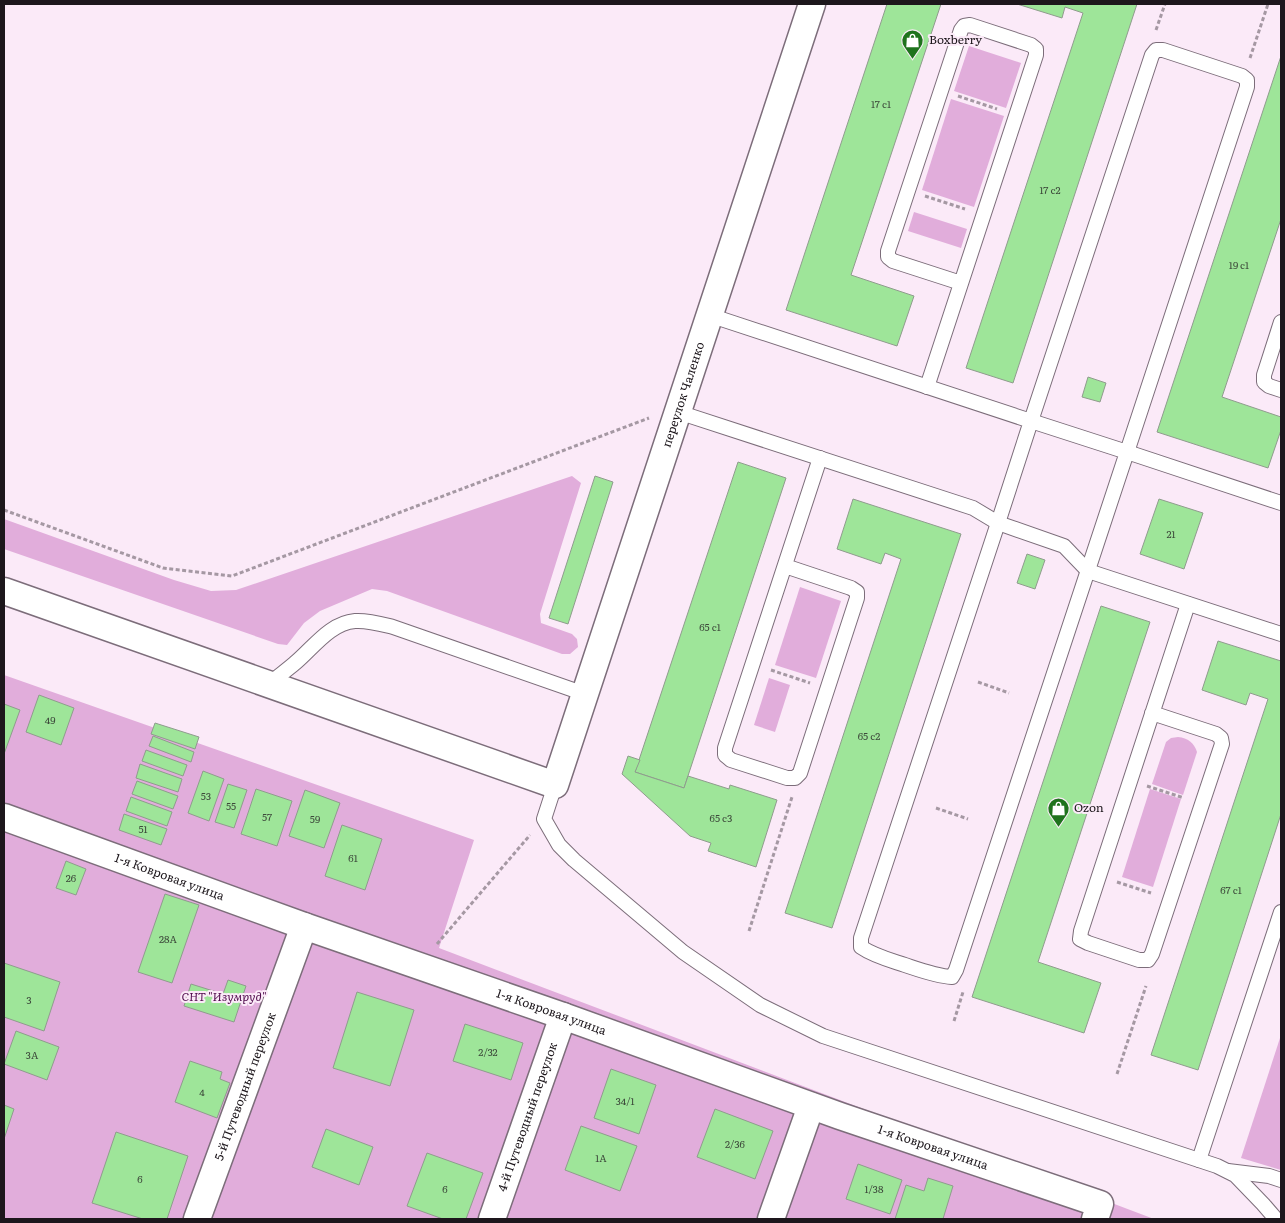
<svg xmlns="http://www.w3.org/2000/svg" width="1285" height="1223" viewBox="0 0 1285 1223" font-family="Literata,serif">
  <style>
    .green { fill: #e1addb }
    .building { fill: #9ee599; stroke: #8f9c8d }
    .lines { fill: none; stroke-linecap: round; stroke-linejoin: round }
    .lane-casing { stroke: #7c6d7a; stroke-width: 16 }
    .street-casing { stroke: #7c6d7a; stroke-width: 29 }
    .path { stroke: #a598a3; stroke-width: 3; stroke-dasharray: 4 2.5; stroke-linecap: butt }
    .lane { stroke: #fff; stroke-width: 14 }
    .street { stroke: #fff; stroke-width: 26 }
    .labels { text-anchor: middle; stroke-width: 4; stroke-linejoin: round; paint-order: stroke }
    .number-label { font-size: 10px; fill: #3d4a3b }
    .poi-label { font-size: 12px; fill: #1d171c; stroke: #fbeaf8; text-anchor: start }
    .street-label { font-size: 12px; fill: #1d171c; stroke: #fbeaf8 }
    .park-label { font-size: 12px; font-style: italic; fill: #4e094b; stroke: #fbeaf8 }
  </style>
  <rect width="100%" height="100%" fill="#fbeaf8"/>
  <g class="green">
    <polygon points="969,46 1021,63 1006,108 954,91"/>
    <polygon points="951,99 1004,116 974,207 922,190"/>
    <polygon points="914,212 967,229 961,248 908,231"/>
    <polygon points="572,476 581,483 540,614 541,623 572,634 577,639 578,647 570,654 562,654 387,591 372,589 320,611 304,623 287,645 278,644 4,549 4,519 174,580 211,591 236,590"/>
    <polygon points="800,587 841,601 816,678 775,665"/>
    <polygon points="4,675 474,840 439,948 1154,1219 4,1219"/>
    <polygon points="769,678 790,685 775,732 754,725"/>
    <path d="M 1178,737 C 1188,738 1194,743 1197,752 L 1183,795 L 1152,784 L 1166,742 L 1171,738 Z"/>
    <polygon points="1150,789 1181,799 1153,887 1122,877"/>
    <polygon points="1281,1035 1281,1170 1241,1158"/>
  </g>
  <g class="building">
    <polygon points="887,4 941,4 851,275 914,296 897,346 786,310"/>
    <polygon points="1017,4 1137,4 1013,383 966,368 1083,13 1065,7 1062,18"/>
    <polygon points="1281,56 1281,219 1222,397 1281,417 1281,430 1268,468 1157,432"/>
    <polygon points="1088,377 1106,383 1100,402 1082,397"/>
    <polygon points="738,462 786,478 684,788 635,772"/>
    <polygon points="595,476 613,482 568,624 549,618"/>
    <polygon points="853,499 961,534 832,928 785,913 901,559 885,553 881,564 837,549"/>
    <polygon points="1159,499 1203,513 1184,569 1140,554"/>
    <polygon points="1027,554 1045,560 1035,589 1017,583"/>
    <polygon points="1101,606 1150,622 1038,962 1101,983 1084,1033 972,997"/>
    <polygon points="1218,641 1281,661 1281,814 1198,1070 1151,1055 1268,699 1250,693 1246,705 1202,690"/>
    <polygon points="39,695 74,708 61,745 26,732"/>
    <polygon points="4,704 20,710 4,754"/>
    <polygon points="155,723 199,737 195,749 151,734"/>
    <polygon points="153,736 194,752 191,762 149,746"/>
    <polygon points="146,750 187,765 183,776 142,761"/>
    <polygon points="628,756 640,760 635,772 684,788 688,776 729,789 730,785 777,800 756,867 708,851 711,843 690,836 622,774"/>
    <polygon points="140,764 182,779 178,792 136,778"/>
    <polygon points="203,771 224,779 209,821 188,813"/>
    <polygon points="137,781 178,796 173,809 132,794"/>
    <polygon points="228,784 247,790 234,828 215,822"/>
    <polygon points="256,789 292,801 277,846 241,834"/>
    <polygon points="305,790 340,803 324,848 289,836"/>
    <polygon points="131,797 172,812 167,826 126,811"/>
    <polygon points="124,814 167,829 161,845 119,830"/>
    <polygon points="342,825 382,839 365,890 325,876"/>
    <polygon points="66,861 86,869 76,895 56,888"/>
    <polygon points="165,894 199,905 172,983 138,972"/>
    <polygon points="4,963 60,982 44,1031 4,1017"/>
    <polygon points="228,980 246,986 234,1022 184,1006 191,984 223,994"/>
    <polygon points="357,992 414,1010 390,1086 333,1068"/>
    <polygon points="465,1024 523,1043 511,1080 453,1061"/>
    <polygon points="16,1031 59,1047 47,1080 4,1064"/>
    <polygon points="190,1061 222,1072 220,1079 230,1083 217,1118 175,1102"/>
    <polygon points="611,1069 656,1085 639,1134 594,1118"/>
    <polygon points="4,1105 14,1109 4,1139"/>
    <polygon points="715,1109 773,1131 755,1179 697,1157"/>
    <polygon points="581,1126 637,1146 620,1191 565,1170"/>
    <polygon points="326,1129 373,1147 359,1185 312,1167"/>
    <polygon points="116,1132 188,1156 167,1219 143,1219 92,1203"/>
    <polygon points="427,1153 483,1173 466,1219 443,1219 407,1206"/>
    <polygon points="858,1164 902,1180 890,1214 846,1199"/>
    <polygon points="928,1178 953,1186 943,1219 895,1219 906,1185 924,1191"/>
  </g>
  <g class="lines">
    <defs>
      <g id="lane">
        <path d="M 709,315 L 1031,421 L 1127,452 L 956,970 L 952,977 C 936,976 920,970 905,965 C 890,960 874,956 861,947 L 861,938 L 998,523 L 1031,421 L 1152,55 L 1156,50 L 1163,50 L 1242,76 L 1247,80 L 1247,87 L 1127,452 L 1281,503"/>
        <polyline points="1281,322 1264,375 1264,382 1269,386 1281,390"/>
        <polyline points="927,387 1036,55 1036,49 1031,45 970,25 964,26 961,30 888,251 888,257 893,261 961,283"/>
        <polyline points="678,412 973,508 998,523 1064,546 1088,571 1281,634"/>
        <polyline points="785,566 851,588 857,592 857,598 800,773 795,778 787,778 731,760 725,755 725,748 820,458"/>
        <path d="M 268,685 C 277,677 287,670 295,663 C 313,648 330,623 355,621 C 367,620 381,624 393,627 L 585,694"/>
        <path d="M 1152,713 L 1216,734 L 1221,738 L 1222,744 L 1152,954 L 1148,960 L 1139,960 L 1088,943 L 1080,939 L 1081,931 C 1116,822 1152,713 1188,604"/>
        <polyline points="555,785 544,819 559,845 574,860 683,952 760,1005 823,1036 1217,1166 1235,1175 1263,1204 1276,1219"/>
        <polyline points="1199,1160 1281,912"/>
        <polyline points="1228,1171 1269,1176 1281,1180"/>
      </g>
      <g id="street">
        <path id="s1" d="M 4,591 L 555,785 L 812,4"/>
        <path id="s2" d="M 4,817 L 304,926 L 563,1016 L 840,1116 L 1100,1204 L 1095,1219"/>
        <path id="s3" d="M 197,1219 L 304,926"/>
        <path id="s4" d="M 492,1219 L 563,1016"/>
        <polyline points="771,1219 811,1106"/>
      </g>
    </defs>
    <use href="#lane" class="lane-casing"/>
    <use href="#street" class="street-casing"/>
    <g class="path">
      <polyline points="1156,30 1165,4"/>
      <polyline points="1250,58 1268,4"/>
      <polyline points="958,96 997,109"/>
      <polyline points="925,196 965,209"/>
      <polyline points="4,510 163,568 232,576 649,418"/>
      <polyline points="771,670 810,683"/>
      <polyline points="978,682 1009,693"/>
      <polyline points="1147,786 1184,798"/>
      <polyline points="936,808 968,819"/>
      <polyline points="1117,882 1151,893"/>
      <polyline points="749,931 792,797"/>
      <polyline points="437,944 530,835"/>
      <polyline points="954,1021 963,992"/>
      <polyline points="1117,1074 1146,986"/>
    </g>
    <use href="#lane" class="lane"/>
    <use href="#street" class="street"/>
  </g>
  <defs>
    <symbol id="shop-pin" viewBox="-11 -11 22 30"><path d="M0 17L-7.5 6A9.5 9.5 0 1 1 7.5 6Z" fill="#1f731d" stroke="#fbeaf8"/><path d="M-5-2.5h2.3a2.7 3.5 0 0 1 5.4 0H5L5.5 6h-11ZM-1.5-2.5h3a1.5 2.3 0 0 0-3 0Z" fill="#fff"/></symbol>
  </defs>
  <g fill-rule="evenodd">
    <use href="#shop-pin" x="900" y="28" width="25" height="34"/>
    <use href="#shop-pin" x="1046" y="796" width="25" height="34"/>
  </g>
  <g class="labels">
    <g class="number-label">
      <text x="881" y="108">17 с1</text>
      <text x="1050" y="194">17 с2</text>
      <text x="1239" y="269">19 с1</text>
      <text x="1171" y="538">21</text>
      <text x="710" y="631">65 с1</text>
      <text x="50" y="724">49</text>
      <text x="869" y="740">65 с2</text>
      <text x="206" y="800">53</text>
      <text x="231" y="810">55</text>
      <text x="267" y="821">57</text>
      <text x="721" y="822">65 с3</text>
      <text x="315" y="823">59</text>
      <text x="143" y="833">51</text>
      <text x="353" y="862">61</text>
      <text x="71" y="882">26</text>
      <text x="1231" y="894">67 с1</text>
      <text x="168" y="943">28А</text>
      <text x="29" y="1004">3</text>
      <text x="488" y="1056">2/32</text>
      <text x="32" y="1059">3А</text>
      <text x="202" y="1096">4</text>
      <text x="625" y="1105">34/1</text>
      <text x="735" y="1148">2/36</text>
      <text x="601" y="1162">1А</text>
      <text x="140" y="1183">6</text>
      <text x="445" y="1193">6</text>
      <text x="874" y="1193">1/38</text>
    </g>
    <g class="poi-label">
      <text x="929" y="44">Boxberry</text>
      <text x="1074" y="812">Ozon</text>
    </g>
    <g class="street-label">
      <text dy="4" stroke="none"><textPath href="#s1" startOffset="995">переулок Чаленко</textPath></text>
      <text dy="4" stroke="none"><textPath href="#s2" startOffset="176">1-я Ковровая улица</textPath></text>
      <text dy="4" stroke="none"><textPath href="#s2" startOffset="581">1-я Ковровая улица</textPath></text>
      <text dy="4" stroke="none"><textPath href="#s3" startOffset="141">5-й Путеводный переулок</textPath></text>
      <text dy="4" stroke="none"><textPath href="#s4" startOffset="108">4-й Путеводный переулок</textPath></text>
      <text dy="4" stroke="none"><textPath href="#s2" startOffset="986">1-я Ковровая улица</textPath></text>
    </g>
    <g class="park-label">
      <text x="224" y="1001">СНТ "Изумруд"</text>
    </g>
  </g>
  <rect width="1285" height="1223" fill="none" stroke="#1d171c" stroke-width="10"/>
</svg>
